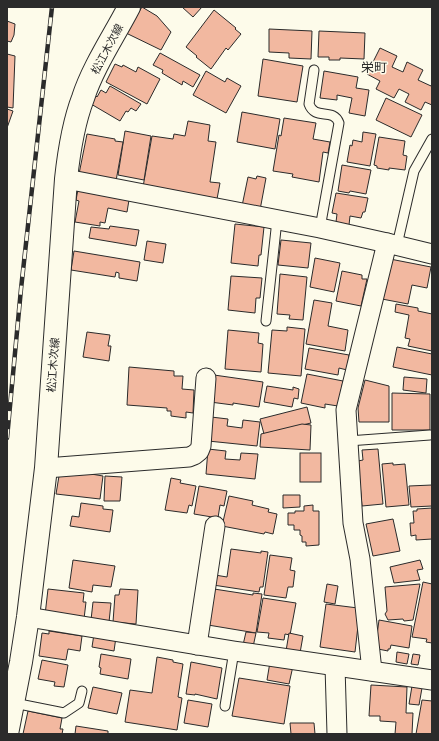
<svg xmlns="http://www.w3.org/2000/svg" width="439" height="741" viewBox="0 0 439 741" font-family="Arial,'Noto Sans JP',sans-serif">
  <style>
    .building { fill: #f2b8a0; stroke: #2b2b2b }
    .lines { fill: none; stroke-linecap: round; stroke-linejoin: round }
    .service-casing { stroke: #2b2b2b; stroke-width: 11 }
    .minor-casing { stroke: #2b2b2b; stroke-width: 21 }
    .primary-casing { stroke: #2b2b2b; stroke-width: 24 }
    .service { stroke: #fdfbea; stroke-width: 9 }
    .minor { stroke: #fdfbea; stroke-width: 19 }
    .primary { stroke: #fdfbea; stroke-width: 22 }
    .rail-casing { stroke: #2b2b2b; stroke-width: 4.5 }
    .rail { stroke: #fdfbea; stroke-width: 3; stroke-dasharray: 9; stroke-linecap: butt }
    .labels { text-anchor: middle; stroke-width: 3; stroke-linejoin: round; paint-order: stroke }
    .street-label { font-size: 11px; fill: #2b2b2b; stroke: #fdfbea }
    .quarter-label { font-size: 13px; fill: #2b2b2b; stroke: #fdfbea }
  </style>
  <rect width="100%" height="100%" fill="#fdfbea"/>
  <g class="building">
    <polygon points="142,7 157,16 171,32 161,50 126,33"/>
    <polygon points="182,7 202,7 193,17"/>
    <polygon points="214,10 236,28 235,29 241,34 228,50 226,48 211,69 196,57 197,56 186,47"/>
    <polygon points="7,21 15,24 14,35 11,42 7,41"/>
    <polygon points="269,29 312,31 311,59 289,58 289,53 269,52"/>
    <polygon points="319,31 365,33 364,59 340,58 340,60 329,60 329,57 318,57"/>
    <polygon points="380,48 397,56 392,67 403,72 407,62 423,70 418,80 431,86 432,83 432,105 425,102 421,110 405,102 409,94 399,89 394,98 376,89 380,81 367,74"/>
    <polygon points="160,53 200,75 193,87 183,81 182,85 162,73 163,70 153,65"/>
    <polygon points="7,54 15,56 13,108 7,107"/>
    <polygon points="263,59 303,66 297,102 258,96"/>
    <polygon points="115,64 122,67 123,65 136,72 138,67 160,79 147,104 106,82"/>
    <polygon points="206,71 225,82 227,78 241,86 226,113 193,95"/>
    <polygon points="324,71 358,77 356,88 369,90 365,116 349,113 352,98 337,95 337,100 320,98"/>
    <polygon points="110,86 141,104 136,111 131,108 128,112 126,111 120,121 91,104 96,96 97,97 101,90 106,93"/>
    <polygon points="386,98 422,115 411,137 376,120"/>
    <polygon points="7,109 13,111 7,128"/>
    <polygon points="242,112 280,119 275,149 237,142"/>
    <polygon points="284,118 316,123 313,139 330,142 328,153 323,152 319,182 292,177 293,174 273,171 279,135 281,136"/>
    <polygon points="188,121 210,125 208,141 216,142 210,182 220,183 217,199 143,187 152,136 173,139 174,134 185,136"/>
    <polygon points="125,131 151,136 144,180 118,175"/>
    <polygon points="363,132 376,134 370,166 347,162 350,145 352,146 353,140 362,142"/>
    <polygon points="87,134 115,139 115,141 123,142 116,181 79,174"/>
    <polygon points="379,137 405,141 403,155 407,156 405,170 389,168 389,170 377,168 377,166 374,165"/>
    <polygon points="342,165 371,170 366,194 350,191 349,193 338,191"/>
    <polygon points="257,176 266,178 260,210 242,206 248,177 256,179"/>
    <polygon points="79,184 129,200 127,212 108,208 105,223 100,222 100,226 75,222 79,201 76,200"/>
    <polygon points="336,193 368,198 365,212 363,212 361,218 350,216 349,225 336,222 337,214 332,213"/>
    <polygon points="235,224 264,227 261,255 259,255 258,266 231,263"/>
    <polygon points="110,226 139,230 136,246 89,238 91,227 109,229"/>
    <polygon points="281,240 311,243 308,268 278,265"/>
    <polygon points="147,241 166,244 163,263 144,260"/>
    <polygon points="74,251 140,262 137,281 119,278 119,273 116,272 115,277 71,270"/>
    <polygon points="315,258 340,263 334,292 310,287"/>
    <polygon points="390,259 431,267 427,288 412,285 408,304 382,299"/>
    <polygon points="342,271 362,275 362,279 367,279 361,306 336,301"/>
    <polygon points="280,274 307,277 303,320 289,319 290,315 277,314"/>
    <polygon points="231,276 262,278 260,298 256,298 255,313 228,310"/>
    <polygon points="314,300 332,303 328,326 348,330 345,351 306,344"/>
    <polygon points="396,304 418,308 418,311 432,314 432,351 408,346 410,339 405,338 409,315 395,312"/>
    <polygon points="287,327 305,329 301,376 268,373 272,330 287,331"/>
    <polygon points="228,330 259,333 258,343 263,344 261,372 225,369"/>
    <polygon points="87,332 110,335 108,346 111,346 109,361 83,357"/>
    <polygon points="397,347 432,354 432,375 393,367"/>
    <polygon points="309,348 349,355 347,370 339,368 338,375 305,369"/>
    <polygon points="129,367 174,371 174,376 183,376 182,389 194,390 193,413 186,412 186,418 171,416 171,411 167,411 167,408 127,405"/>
    <polygon points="307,374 343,381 338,406 325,404 325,408 301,403"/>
    <polygon points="214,375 263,382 259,407 233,403 233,405 210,402"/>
    <polygon points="404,377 427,379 426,393 403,390"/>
    <polygon points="365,380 389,386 389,422 359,422 358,408"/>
    <polygon points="267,386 293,390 293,387 299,389 298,399 294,398 292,407 264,402"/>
    <polygon points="392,393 430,394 430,430 392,430"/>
    <polygon points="307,407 311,423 264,434 260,419"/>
    <polygon points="211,417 228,419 227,426 242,428 243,420 260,422 257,446 208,441"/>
    <polygon points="302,424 311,425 310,450 260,447 261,434"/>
    <polygon points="208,449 226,451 225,459 240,460 241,453 258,454 255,479 206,474"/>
    <polygon points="378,449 383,504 362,506 358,461 363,460 362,450"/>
    <rect x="300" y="453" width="21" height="29"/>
    <polygon points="393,463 393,465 405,464 409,505 386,507 382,464"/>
    <polygon points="91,474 103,476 100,499 56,494 59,476"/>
    <polygon points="105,476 122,477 120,501 104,501"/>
    <polygon points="171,478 181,480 180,483 196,486 192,506 189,505 187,513 165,510"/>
    <polygon points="432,485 432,506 411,507 409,486"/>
    <polygon points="199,486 227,491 224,506 220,505 218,518 194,514"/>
    <polygon points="283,495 300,495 300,507 283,508"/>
    <polygon points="229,496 253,501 252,505 269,509 268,512 277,514 273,534 265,532 264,534 222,526"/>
    <polygon points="81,503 103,506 103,509 113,510 110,532 70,526 72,516 79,517"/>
    <polygon points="313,505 313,511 319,511 319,545 306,546 306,542 302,542 302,536 300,535 300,530 294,530 294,525 288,525 288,513 295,513 295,511 304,511 304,506"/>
    <polygon points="432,508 432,539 416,540 416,535 411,536 410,523 414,523 413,511 417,511 417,509"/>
    <polygon points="393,519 400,551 373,556 366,524"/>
    <polygon points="231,549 261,553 261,551 268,552 263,587 260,587 259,592 213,585 215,575 227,577"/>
    <polygon points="270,555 292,558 290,570 295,571 293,587 288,587 286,598 264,595"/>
    <polygon points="73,560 115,566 111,587 93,585 92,592 69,588"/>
    <polygon points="420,560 423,569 417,570 420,580 394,583 390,567"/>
    <polygon points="423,582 432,584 432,643 426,642 427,639 412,637"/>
    <polygon points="327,584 338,586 335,604 324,602"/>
    <polygon points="420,584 413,620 404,621 403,619 388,620 385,614 387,611 385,587"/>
    <polygon points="48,589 84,593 83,602 86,602 84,619 45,615"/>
    <polygon points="120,589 138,590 136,624 113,622 115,595 119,595"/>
    <polygon points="214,589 253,595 253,593 262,594 256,633 208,625"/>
    <polygon points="263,598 296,603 290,635 285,634 284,640 268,638 269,633 257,632"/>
    <polygon points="93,602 111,603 109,622 91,620"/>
    <polygon points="326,604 358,608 357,616 359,617 355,652 320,647"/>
    <polygon points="379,620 412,626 409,648 391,645 390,649 388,649 388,651 378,649 377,635"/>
    <polygon points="49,631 82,636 80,651 68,649 66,660 39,656 42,633 49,634"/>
    <polygon points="246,632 256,633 253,647 243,645"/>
    <polygon points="289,633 303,636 300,653 286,651"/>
    <polygon points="94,634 116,637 114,651 92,647"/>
    <polygon points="397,652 409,654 407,664 396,662"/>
    <polygon points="101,654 131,659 128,679 100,674 101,668 99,667"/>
    <polygon points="413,654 420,655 418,665 411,664"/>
    <polygon points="157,657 173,660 173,662 183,664 178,697 182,698 177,730 125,722 130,690 152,693"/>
    <polygon points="42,660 68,665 64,687 54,686 55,682 38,679"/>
    <polygon points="191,662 222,668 217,699 195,694 195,695 186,694"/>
    <polygon points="270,662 293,666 289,684 267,680"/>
    <polygon points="239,678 290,686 284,724 232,716"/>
    <polygon points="371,685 407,687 406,713 413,713 412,734 395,734 396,722 380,721 380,716 369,716"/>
    <polygon points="412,686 422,688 419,705 409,704"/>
    <polygon points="93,687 122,693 117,714 88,708"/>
    <polygon points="188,700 212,704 208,727 184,723"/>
    <polygon points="422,700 432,701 432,734 416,734"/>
    <polygon points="28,711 62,718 60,729 63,729 62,734 23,734"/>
    <polygon points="290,723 314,723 315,734 291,734"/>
    <polygon points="76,726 108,731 108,734 75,734"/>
  </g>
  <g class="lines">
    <defs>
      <g id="service">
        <path d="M 314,70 L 309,104 C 315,121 333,107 339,123 L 320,228"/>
        <polyline points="397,245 414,171 432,139"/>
        <polyline points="266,321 277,220"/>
        <polyline points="348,441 430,435"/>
        <polyline points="14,703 64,713 79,703 82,691"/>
        <polyline points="225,706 234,651"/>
      </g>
      <g id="minor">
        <polyline points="66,179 320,228 387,243 432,254"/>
        <polyline points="46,468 189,457 194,455 199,451 201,446 206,378"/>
        <polyline points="28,617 234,651 432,680"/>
        <polyline points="197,645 215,526"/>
        <polyline points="335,666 337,734"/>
        <polyline points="372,671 360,559 353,523 346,410 387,243"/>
      </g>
      <path id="primary" d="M 7,734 L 21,662 L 28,617 L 46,468 L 66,179 C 69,151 73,124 83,98 C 93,67 114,36 129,7"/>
    </defs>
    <use href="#service" class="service-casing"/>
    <use href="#minor" class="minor-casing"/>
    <use href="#primary" class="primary-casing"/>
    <use href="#service" class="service"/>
    <use href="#minor" class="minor"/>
    <use href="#primary" class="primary"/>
    <defs>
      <polyline id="rail" points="7,438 21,289 52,7"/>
    </defs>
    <use href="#rail" class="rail-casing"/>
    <use href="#rail" class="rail"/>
  </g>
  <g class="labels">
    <g class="street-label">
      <text transform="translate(107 49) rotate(-62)" y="4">松江木次線</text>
      <text transform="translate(53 365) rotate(-86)" y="4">松江木次線</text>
    </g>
    <g class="quarter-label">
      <text x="374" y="72">栄町</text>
    </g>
  </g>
  <rect width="439" height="741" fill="none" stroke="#2b2b2b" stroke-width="16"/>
</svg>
